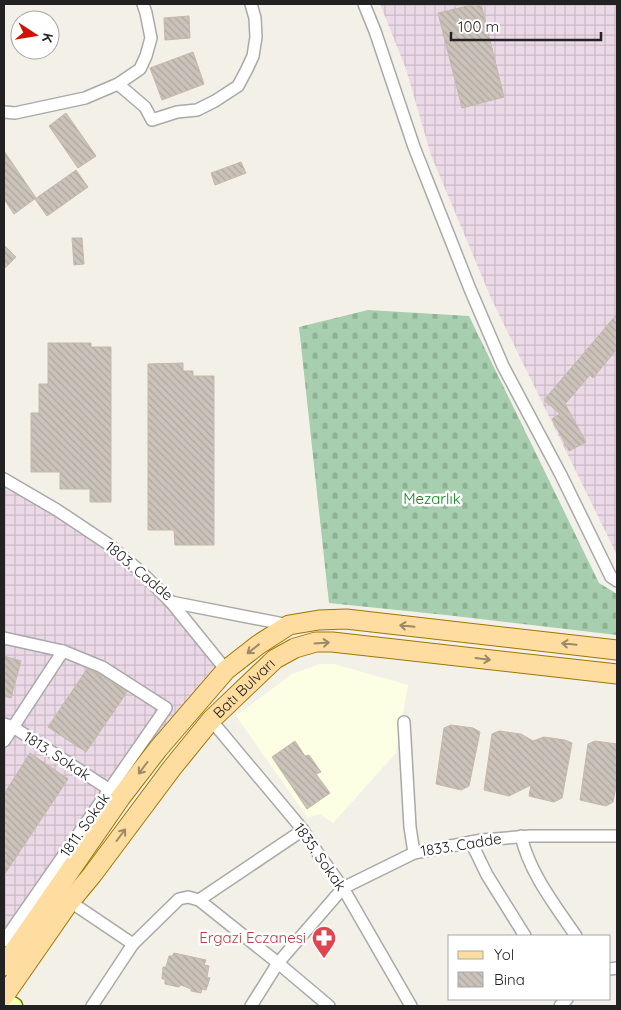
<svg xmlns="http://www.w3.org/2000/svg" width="621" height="1010" viewBox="0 0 621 1010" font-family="Quicksand,sans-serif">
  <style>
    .industrial { fill: url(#industrial-grid) }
    .education { fill: #fdffe4 }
    .cemetery { fill: url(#cemetery-stones) }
    .building { fill: url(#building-back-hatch); stroke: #c6b8a8 }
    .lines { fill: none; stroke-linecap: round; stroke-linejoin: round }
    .street-casing { stroke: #a9a9a9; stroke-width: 14 }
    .secondary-casing { stroke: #6a8100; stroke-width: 19 }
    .primary-casing { stroke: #9f7600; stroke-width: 21 }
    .street { stroke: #fff; stroke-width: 11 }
    .secondary { stroke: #f6ffb9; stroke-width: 16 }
    .primary { stroke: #ffdda0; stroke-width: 19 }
    .oneway { stroke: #9c8967 }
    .labels { text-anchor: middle; stroke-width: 5; stroke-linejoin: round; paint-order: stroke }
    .park-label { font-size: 15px; fill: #028917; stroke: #fff }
    .street-label { font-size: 15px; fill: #222; stroke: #fff }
    .health-label { font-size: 15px; fill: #be3a42; stroke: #fff; text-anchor: end }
  </style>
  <defs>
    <pattern id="industrial-grid" width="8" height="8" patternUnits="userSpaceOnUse" patternTransform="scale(1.25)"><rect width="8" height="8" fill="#ecd9e7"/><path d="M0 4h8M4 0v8" fill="none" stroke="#cabac6"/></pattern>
    <pattern id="cemetery-stones" width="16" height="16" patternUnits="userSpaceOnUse" patternTransform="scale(1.25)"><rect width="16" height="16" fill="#a6ceaf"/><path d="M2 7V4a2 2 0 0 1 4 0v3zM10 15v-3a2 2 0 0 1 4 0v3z" fill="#8fb196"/></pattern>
    <pattern id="building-back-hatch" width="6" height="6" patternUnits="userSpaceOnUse" patternTransform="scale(1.25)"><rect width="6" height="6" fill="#cbc3ba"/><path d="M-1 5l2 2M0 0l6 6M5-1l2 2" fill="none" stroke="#aea7a0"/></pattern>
  </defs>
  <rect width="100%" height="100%" fill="#f3f0e8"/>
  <g class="industrial">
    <polygon points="380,4 617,4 617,555 491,298 431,155 406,69"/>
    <polygon points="4,477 59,509 158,595 218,670 4,940"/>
  </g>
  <polygon class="education" points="320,664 334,664 408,685 396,753 333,823 320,814 308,818 236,716 292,674"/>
  <polygon class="cemetery" points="368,310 469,316 599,583 617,594 617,635 446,615 329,603 299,327"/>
  <g class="building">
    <polygon points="476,4 481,4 504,97 462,108 438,13"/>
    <polygon points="189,16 190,38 165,40 164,18"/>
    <polygon points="193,52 204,84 162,100 150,68"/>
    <polygon points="66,113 96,156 78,168 49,126"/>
    <polygon points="4,151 36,198 14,214 4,199"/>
    <polygon points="241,162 246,173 215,185 211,173"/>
    <polygon points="76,170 88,187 47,216 35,199"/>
    <polygon points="72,238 82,238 84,264 74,265"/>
    <polygon points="4,245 16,257 4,269"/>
    <polygon points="617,314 617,349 593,378 590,375 565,404 586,442 569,451 552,419 560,414 544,400"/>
    <polygon points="48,343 91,343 91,347 111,347 111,502 90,502 90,489 60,489 60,472 31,472 31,413 39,413 39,384 48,384"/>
    <polygon points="183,363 183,371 193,371 193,376 214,376 214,545 175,545 174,530 148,530 148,364"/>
    <polygon points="4,656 21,661 11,698 4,696"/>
    <polygon points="87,669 99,674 127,692 86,752 48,727"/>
    <polygon points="451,725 473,728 480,732 469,786 461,790 436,784 444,728"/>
    <polygon points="499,731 521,734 533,741 544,737 565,740 572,743 562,798 554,802 529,796 531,785 509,796 484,790 492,734"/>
    <polygon points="295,741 305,756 309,755 321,772 316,774 330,793 307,809 272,757"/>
    <polygon points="595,741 617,744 617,781 613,802 606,806 580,800 588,744"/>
    <polygon points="30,753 68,779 4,875 4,794"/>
    <polygon points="174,953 206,960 204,965 209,966 207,977 210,978 206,990 202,989 201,993 191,991 191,989 181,985 179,987 165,984 165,979 162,979 163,967 166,967 169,956 172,956"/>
  </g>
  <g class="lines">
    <defs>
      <g id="street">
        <polyline points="364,4 375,31 414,147 470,289 503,366 561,475 611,577 617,581"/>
        <polyline points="118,84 145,107 152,120 177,112 197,110 215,101 238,86 247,69 253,56 256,37 255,18 251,4"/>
        <polyline points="4,112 15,113 85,98 118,84 140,69 146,56 151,38 146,13 143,4"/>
        <polyline points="4,479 57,510 108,544 140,571 171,602 289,625"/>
        <polyline points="171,602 226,670"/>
        <polyline points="4,638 63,651 102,667 166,708 4,941"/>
        <polyline points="211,720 303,830 317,852 343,888 411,1006"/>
        <polyline points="404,722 410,827 414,853"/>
        <polyline points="4,724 13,727 110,790"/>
        <polyline points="4,741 63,651"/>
        <path d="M 521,836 C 530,874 555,905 576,936"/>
        <polyline points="471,842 487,875 525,936"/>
        <polyline points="199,900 303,830"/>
        <polyline points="78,907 133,944"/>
        <polyline points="610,969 617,968"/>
        <polyline points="92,1006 133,944 179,899 188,897 199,900 278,963 329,1006"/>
        <polyline points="251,1006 278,963 343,888 414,853 482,840 530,836 617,836"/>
        <polyline points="560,1006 567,999"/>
      </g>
      <polyline id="secondary" points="12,1005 14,1006"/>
      <g id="primary">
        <polyline points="4,966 121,797 158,749 226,670 258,645 289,625 319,620 346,619 617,650"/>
        <path id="s1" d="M 4,996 L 68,904 L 92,875 L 172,768 L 211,720 L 275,659 L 295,648 L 316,642 L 332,642 L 617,674"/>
      </g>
    </defs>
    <use href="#street" class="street-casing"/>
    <use href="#secondary" class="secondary-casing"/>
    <use href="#primary" class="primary-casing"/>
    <use href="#street" class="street"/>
    <use href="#secondary" class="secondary"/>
    <use href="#primary" class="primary"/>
  </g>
  <defs><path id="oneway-shaft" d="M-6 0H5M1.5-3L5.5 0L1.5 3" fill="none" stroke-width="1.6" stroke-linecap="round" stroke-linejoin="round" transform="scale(1.25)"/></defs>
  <g class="oneway">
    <use href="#oneway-shaft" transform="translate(407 626) rotate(-174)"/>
    <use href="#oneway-shaft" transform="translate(322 643) rotate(-4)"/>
    <use href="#oneway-shaft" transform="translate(569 644) rotate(-174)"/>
    <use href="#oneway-shaft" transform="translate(253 649) rotate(142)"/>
    <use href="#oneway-shaft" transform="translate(483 659) rotate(7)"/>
    <use href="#oneway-shaft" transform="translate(143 768) rotate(127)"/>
    <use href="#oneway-shaft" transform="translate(121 835) rotate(-53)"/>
  </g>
  <defs>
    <symbol id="pharmacy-pin" viewBox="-11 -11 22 30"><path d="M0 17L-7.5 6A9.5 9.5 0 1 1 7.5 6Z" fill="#e0444e" stroke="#fff"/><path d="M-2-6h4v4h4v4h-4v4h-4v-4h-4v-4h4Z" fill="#fff"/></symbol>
  </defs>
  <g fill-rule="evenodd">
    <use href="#pharmacy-pin" x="310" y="924" width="28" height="38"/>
  </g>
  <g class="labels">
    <g class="park-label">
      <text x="432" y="504">Mezarlık</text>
    </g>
    <g class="street-label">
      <text transform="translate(139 571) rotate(40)" y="5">1803. Cadde</text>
      <text dy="5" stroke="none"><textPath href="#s1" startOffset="391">Batı Bulvarı</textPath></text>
      <text transform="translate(57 756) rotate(33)" y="5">1813. Sokak</text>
      <text transform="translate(85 825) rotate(-55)" y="5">1811. Sokak</text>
      <text transform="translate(461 845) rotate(-9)" y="5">1833. Cadde</text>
      <text transform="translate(320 857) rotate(55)" y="5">1835. Sokak</text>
    </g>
    <g class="health-label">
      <text x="306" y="943">Ergazi Eczanesi</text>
    </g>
  </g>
  <rect width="621" height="1010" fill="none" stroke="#222222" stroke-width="10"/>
  <rect x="448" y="935" width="162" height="65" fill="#ffffff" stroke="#a7a7a7"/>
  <rect x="458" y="951" width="25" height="8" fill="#ffdda0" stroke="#a7a7a7"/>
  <text x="494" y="960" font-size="15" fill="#222222">Yol</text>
  <rect x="458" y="972" width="25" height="15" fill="url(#building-back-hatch)" stroke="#a7a7a7"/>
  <text x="494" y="985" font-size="15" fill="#222222">Bina</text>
  <g transform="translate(35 35) rotate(102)"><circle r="24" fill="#ffffff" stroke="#a7a7a7"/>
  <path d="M0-4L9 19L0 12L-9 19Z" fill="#d31000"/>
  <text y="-8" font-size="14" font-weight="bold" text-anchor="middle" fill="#222222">K</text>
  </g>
  <path d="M451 32v8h150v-8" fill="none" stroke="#222222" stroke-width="2.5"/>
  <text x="458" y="32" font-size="15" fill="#222222" stroke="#ffffff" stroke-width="4" paint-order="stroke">100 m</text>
</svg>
